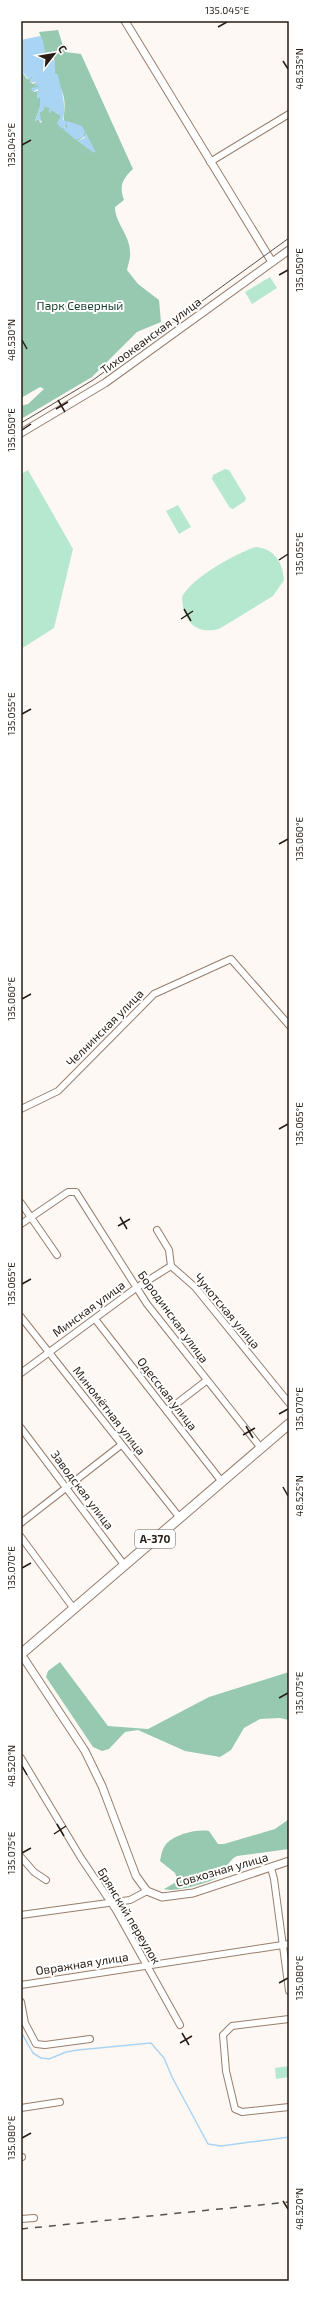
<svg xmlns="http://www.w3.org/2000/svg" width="310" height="2302" viewBox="0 0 310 2302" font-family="'Exo 2',sans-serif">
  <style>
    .green { fill: #b6e7cf }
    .forest { fill: #97c9b1; fill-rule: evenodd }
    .water { fill: #aad4f4 }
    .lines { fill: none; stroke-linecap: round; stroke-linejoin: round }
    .stream { stroke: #aad4f4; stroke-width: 1.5 }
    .minor-casing { stroke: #977e6c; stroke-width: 8 }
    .major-casing { stroke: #977e6c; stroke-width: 9 }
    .highway-casing { stroke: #977e6c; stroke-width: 11 }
    .minor { stroke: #fff; stroke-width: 6 }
    .major { stroke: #fff; stroke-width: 7 }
    .highway { stroke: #fff; stroke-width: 9 }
    .tram { stroke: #5a504a; stroke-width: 1 }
    .rail { stroke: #5a504a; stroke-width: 1.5; stroke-dasharray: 7 7; stroke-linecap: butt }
    .ticks { fill: none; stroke: #271d16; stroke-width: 1.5 }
    .labels { text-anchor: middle; stroke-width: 4; stroke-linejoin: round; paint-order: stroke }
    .shield { fill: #fff; stroke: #68615c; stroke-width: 1 }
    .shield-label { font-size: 11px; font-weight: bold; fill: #271d16 }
    .park-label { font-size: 12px; fill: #153e2d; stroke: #fff }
    .street-label { font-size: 12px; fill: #271d16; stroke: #fff }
    .neatline { fill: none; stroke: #271d16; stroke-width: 1.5 }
    .ticks-label { font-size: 10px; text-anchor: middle; fill: #271d16 }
  </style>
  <rect width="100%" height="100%" fill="#fef8f4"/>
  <g class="green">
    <polygon points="270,277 277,288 252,304 245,292"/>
    <polygon points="225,469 229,470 246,498 245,501 233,509 230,508 212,479 213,475"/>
    <polygon points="28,470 73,549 54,628 21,649 21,474"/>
    <polygon points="178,505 191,527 179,534 166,511"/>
    <path d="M 256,547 C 275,549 282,562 284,580 L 273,596 L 219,629 C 194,635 183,620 182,597 C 191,578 236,553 256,547 Z"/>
    <polygon points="289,2066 289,2077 276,2079 275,2068"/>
  </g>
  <g class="forest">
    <path d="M 58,30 L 65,52 L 81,54 L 133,169 C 122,179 119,187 124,200 L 115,207 C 115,223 130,235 130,252 C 131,257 128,265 127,270 L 138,284 L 159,300 L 161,322 L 137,332 L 92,377 L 21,419 L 21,406 L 28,404 L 44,389 L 40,387 L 21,398 L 21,70 L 27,79 L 34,75 L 30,82 L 33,84 L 37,82 L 36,85 L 40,85 L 37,89 L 32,88 L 34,92 L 41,90 L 40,92 L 37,93 L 37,98 L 40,97 L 40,107 L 35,121 L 39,119 L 40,123 L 42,122 L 39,117 L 40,112 L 44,109 L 44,106 L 51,108 L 50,112 L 52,110 L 61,116 L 59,126 L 65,128 C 62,118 66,109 64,98 C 62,88 57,84 58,75 L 55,74 L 54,59 L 47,59 C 43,52 43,41 39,32 ZM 86,135 L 95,152 L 94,152 L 78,141 Z"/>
    <polygon points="60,1662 108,1726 148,1729 209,1697 289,1672 289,1720 280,1718 260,1719 244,1728 231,1750 220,1757 185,1751 138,1730 125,1732 109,1749 102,1751 93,1747 46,1677 48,1671"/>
    <path d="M 289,1819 L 289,1849 L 237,1856 C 228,1860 226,1871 218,1877 C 210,1883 173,1893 164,1889 L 178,1881 L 175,1873 L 160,1861 C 161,1856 162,1848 167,1843 C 176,1834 197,1829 209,1831 L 218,1844 L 224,1844 L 275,1829 Z"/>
  </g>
  <g class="water">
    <path d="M 40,36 L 43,41 L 46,58 L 55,61 L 55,74 L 58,75 C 60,88 67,103 63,120 L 66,121 L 67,124 L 62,129 L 57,123 L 61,116 L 52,110 L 50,113 L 48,110 L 51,109 L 44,106 L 44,110 L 40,112 L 41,123 L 39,119 L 35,121 L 40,107 L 40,97 L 37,98 L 37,93 L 40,90 L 38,91 L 38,89 L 33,92 L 31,88 L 36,87 L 35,89 L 39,85 L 34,86 L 37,82 L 30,83 L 34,75 L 29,80 L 21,70 L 21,40 Z"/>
    <polygon points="67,121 82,126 85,132 83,137 76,140 63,129 67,127"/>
    <polygon points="86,133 95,151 94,153 78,141 84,138"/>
  </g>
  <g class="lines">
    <polyline class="stream" points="21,2032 33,2053 41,2058 49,2059 66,2052 78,2050 151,2043 164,2058 172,2077 208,2144 221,2146 289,2137"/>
    <defs>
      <g id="minor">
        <polyline points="210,162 289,114"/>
        <polyline points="21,1109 58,1091 154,994 231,959 289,1025"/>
        <polyline points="21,1203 57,1255"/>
        <polyline points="21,1224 68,1192 76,1192 147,1304 261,1448"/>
        <polyline points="157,1230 169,1250 171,1266 195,1287 289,1403"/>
        <polyline points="21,1317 180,1518"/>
        <polyline points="95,1319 222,1482"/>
        <polyline points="21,1373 136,1288 171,1266"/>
        <polyline points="167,1411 206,1381"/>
        <polyline points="21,1428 125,1566"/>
        <polyline points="21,1523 121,1445"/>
        <polyline points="21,1537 74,1609"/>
        <polyline points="21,1758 81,1858 116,1910 180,2025"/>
        <polyline points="21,1857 34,1872 46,1880"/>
        <polyline points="271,1868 274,1879 289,1991"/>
        <polyline points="21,1915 130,1900 147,1891"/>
        <polyline points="21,1985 289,1944"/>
        <polyline points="21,2002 25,2023 36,2044 45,2045 90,2039"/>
        <polyline points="289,2019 232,2026 223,2035 226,2071 235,2109 242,2112 289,2107"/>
        <polyline points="21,2108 60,2102"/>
        <polyline points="21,2157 22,2157"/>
        <polyline points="21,2219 34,2218"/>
      </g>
      <g id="major">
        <polyline points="125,21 272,262"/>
        <polyline points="21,433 105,383 289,250"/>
        <polyline points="21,1654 85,1751 102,1786 136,1876 147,1891 162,1897 193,1893 289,1861"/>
      </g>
      <polyline id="highway" points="21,1654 289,1424"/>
    </defs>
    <use href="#minor" class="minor-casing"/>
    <use href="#major" class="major-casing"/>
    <use href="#highway" class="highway-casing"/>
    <use href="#minor" class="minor"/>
    <use href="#major" class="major"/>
    <use href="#highway" class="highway"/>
    <polyline class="tram" points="21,423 93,380 289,238"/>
    <polyline class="rail" points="21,2229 289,2202"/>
  </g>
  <path class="ticks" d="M 218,27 L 227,22M 283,61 L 288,69M 22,145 L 31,140M 279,275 L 288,270M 22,340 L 27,349M 58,400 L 65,412M 56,409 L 68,402M 22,430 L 31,424M 279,560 L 288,554M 184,609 L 191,621M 181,619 L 193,611M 22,714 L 31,709M 279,844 L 288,839M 22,999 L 31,994M 279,1129 L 288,1124M 120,1217 L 127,1229M 118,1226 L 130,1219M 22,1284 L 31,1279M 279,1414 L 288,1409M 246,1426 L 253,1438M 243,1435 L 255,1428M 283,1487 L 288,1496M 22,1568 L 31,1563M 279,1698 L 288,1693M 22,1766 L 27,1775M 57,1824 L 64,1836M 54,1834 L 66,1826M 22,1853 L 31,1848M 279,1983 L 288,1978M 182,2033 L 189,2045M 180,2043 L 192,2036M 22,2138 L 31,2133M 283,2201 L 288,2209"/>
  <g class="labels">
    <rect class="shield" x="135" y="1530" width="40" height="18" rx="3"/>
    <g class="shield-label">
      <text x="155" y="1543">А-370</text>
    </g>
    <g class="park-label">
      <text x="80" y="310">Парк Северный</text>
    </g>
    <g class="street-label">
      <text transform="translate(151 336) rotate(-36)" y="4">Тихоокеанская улица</text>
      <text transform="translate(105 1028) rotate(-45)" y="4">Челнинская улица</text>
      <text transform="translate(89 1309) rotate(-36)" y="4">Минская улица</text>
      <text transform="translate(227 1311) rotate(50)" y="4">Чукотская улица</text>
      <text transform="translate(173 1317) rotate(54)" y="4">Бородинская улица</text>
      <text transform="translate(167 1394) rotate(52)" y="4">Одесская улица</text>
      <text transform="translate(109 1411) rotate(52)" y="4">Миномётная улица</text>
      <text transform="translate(82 1490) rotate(53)" y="4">Заводская улица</text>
      <text transform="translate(222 1870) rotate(-16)" y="4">Совхозная улица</text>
      <text transform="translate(129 1916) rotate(59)" y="4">Брянский переулок</text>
      <text transform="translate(82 1964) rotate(-9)" y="4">Овражная улица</text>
    </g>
  </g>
  <rect width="310" height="2302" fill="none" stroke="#ffffff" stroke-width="44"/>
  <g transform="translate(54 54) rotate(59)" stroke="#ffffff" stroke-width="3" paint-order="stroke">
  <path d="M0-3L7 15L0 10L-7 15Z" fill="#271d16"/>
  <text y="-6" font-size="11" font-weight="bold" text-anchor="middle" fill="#271d16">С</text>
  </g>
  <rect x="22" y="22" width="266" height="2258" class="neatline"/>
  <g class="ticks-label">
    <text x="227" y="14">135.045°E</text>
    <text transform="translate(299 69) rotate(-90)" y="4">48.535°N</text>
    <text transform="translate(11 145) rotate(-90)" y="4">135.045°E</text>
    <text transform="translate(299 270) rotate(-90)" y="4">135.050°E</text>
    <text transform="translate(11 340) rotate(-90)" y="4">48.530°N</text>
    <text transform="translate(11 430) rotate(-90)" y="4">135.050°E</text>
    <text transform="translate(299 554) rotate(-90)" y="4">135.055°E</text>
    <text transform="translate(11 714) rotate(-90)" y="4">135.055°E</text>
    <text transform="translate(299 839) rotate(-90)" y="4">135.060°E</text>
    <text transform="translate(11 999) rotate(-90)" y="4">135.060°E</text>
    <text transform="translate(299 1124) rotate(-90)" y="4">135.065°E</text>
    <text transform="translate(11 1284) rotate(-90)" y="4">135.065°E</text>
    <text transform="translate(299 1409) rotate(-90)" y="4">135.070°E</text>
    <text transform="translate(299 1496) rotate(-90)" y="4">48.525°N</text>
    <text transform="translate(11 1568) rotate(-90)" y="4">135.070°E</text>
    <text transform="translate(299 1693) rotate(-90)" y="4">135.075°E</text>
    <text transform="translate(11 1766) rotate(-90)" y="4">48.520°N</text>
    <text transform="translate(11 1853) rotate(-90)" y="4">135.075°E</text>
    <text transform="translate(299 1978) rotate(-90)" y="4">135.080°E</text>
    <text transform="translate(11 2138) rotate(-90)" y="4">135.080°E</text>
    <text transform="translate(299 2209) rotate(-90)" y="4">48.520°N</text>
  </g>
</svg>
